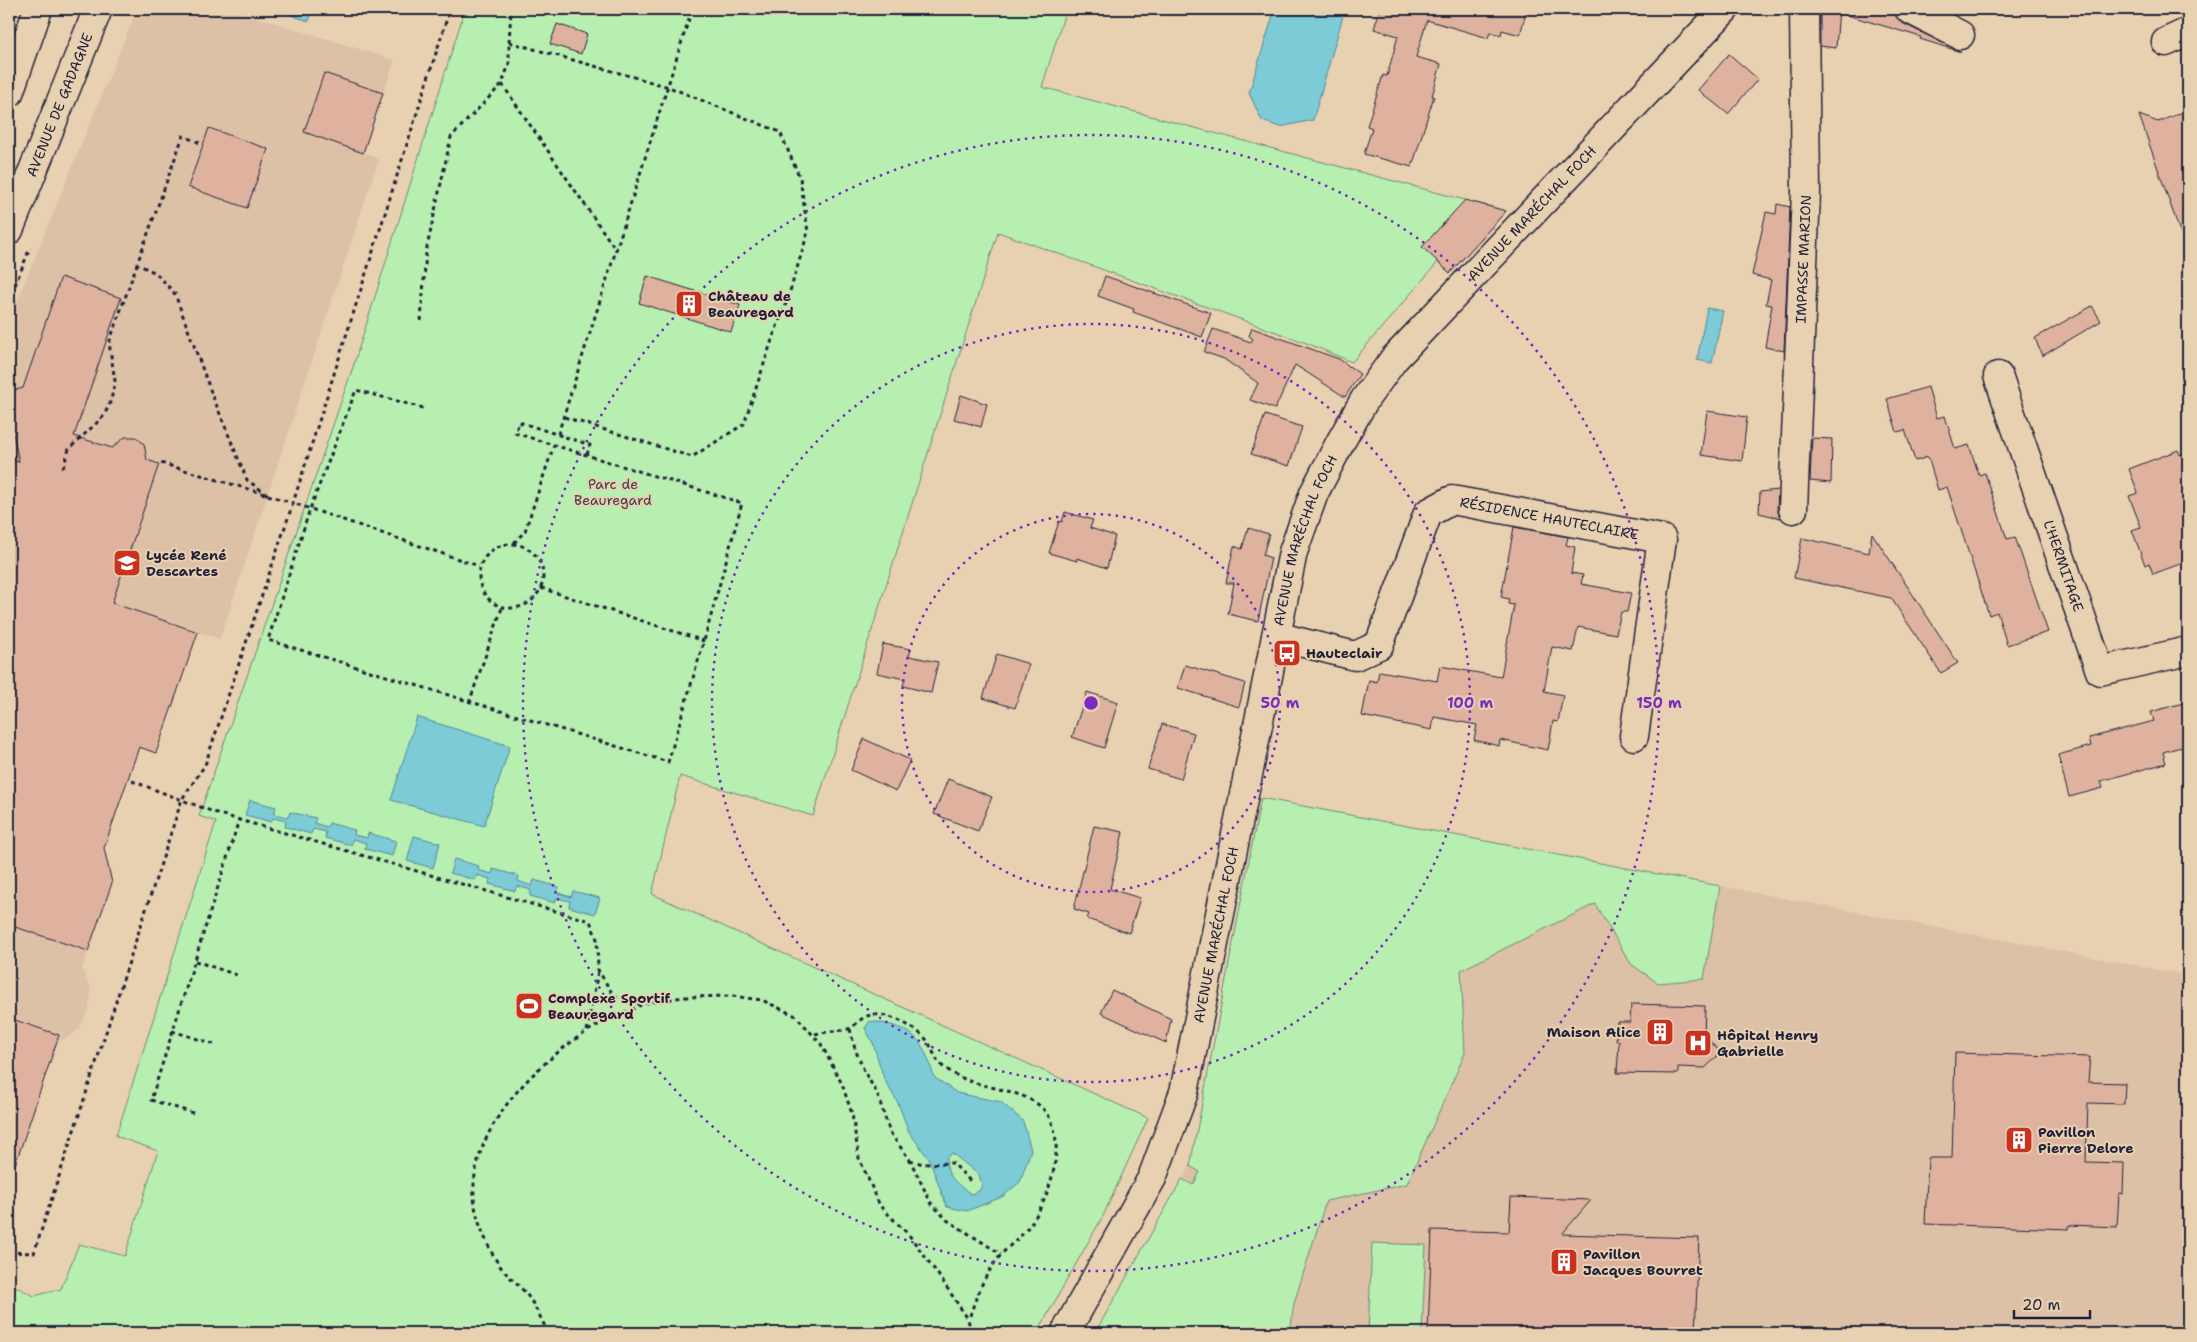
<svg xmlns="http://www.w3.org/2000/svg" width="2197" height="1342" viewBox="0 0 2197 1342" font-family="'Shantell Sans',sans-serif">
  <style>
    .built { fill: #ddc1a7 }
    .green { fill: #b7efb1; stroke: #6c8876 }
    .water { fill: #7bcbd6; stroke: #578798; fill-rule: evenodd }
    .building { fill: #dfb2a0; stroke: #22223b }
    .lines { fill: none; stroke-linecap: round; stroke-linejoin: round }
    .minor-casing { stroke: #22223b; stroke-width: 31 }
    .secondary-casing { stroke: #22223b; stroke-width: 31 }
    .primary-casing { stroke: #22223b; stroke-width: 31 }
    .path { stroke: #22223b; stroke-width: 3; stroke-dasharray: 4 4; stroke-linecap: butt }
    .minor { stroke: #e8d1b1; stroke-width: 28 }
    .secondary { stroke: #e8d1b1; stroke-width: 28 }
    .primary { stroke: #e8d1b1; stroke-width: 28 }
    .ring { fill: none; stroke: #7b2cbf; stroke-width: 2.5; stroke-dasharray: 2.5 5 }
    .labels { text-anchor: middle; stroke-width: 4; stroke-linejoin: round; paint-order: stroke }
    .street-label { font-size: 14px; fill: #22223b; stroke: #e8d1b1 }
    .poi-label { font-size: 14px; font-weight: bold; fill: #22223b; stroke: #e8d1b1; text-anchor: start }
    .park-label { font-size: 14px; fill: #38414d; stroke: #e8d1b1 }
    .centre { fill: #7b2cbf; stroke: #e8d1b1; stroke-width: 2.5 }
    .ring-label { font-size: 15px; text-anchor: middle; font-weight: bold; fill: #7b2cbf; stroke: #e8d1b1; stroke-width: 4; stroke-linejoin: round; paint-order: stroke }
  </style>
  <rect width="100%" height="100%" fill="#e8d1b1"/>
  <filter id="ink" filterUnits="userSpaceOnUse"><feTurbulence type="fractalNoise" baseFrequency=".02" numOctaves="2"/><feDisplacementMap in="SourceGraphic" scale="10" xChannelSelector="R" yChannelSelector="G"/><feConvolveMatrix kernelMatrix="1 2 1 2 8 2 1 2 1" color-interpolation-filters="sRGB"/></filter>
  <g filter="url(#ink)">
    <g class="built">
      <polygon points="137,9 231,9 395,60 363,152 379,159 220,639 198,632 156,753 139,748 104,848 112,883 82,969 91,989 89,1009 79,1029 68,1037 57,1042 9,1183 9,320"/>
      <polygon points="1261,798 2181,974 2185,1333 1095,1333 1190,1166"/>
    </g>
    <g class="green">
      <polygon points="465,9 1066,9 1042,87 1506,211 1450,273 1438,262 1352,362 1304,342 998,232 813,816 680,776 652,894 1148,1118 1103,1216 1037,1333 9,1333 9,1283 34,1296 61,1289 79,1244 125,1256 158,1151 116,1136 216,822 199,816 353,367"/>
      <polygon points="1261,798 1720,886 1704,979 1658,983 1631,964 1595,904 1461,970 1465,1053 1407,1184 1326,1201 1294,1303 1290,1333 1095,1333 1182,1179 1193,1185 1200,1172 1190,1166"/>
      <polygon points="1372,1243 1426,1245 1422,1333 1368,1333"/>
    </g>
    <g class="water">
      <polygon points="295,9 313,9 309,21 293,16"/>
      <polygon points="1275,9 1345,9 1313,120 1280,127 1262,121 1249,93"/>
      <polygon points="1707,308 1723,311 1712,363 1697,360"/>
      <polygon points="417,717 510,746 484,826 391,800"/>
      <polygon points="250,800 276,807 274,814 288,817 290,812 316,818 314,823 327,827 329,823 355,830 354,835 367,838 368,833 396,841 392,856 365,849 366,843 353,839 351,845 325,838 326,832 313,829 311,834 285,827 286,821 273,818 271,822 245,815"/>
      <polygon points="414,836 440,843 433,868 407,861"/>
      <polygon points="454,859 479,866 478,870 492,874 493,869 519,876 518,881 532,886 534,880 559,887 558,893 571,897 573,891 600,898 595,914 569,907 570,901 557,898 555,903 530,896 531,890 517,886 515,891 489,884 490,879 477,875 475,880 450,873"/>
      <path d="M 870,1021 C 913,1027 922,1036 934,1077 L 957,1093 L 1001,1102 L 1023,1121 L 1031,1150 L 1020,1182 L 1002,1197 L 967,1211 L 947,1207 L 929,1159 L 909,1132 L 898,1103 L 884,1079 L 873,1043 L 865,1028 ZM 952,1153 L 979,1175 L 982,1185 L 979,1191 L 971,1194 C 957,1184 944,1175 947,1157 Z"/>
    </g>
    <g class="building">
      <polygon points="1380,9 1527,9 1520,35 1502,30 1501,35 1490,32 1488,38 1427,20 1416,57 1441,64 1432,96 1434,96 1412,167 1364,154 1372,128 1367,126 1383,75 1387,76 1398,36 1374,29"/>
      <polygon points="1820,9 1839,9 1836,48 1820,46"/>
      <polygon points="1840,9 1891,9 1902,23 1961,52 1920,39 1921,37 1840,13"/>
      <polygon points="557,24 587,34 581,54 550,44"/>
      <polygon points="1729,54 1758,79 1728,114 1698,90"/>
      <polygon points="324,73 383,93 363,153 304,132"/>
      <polygon points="2188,110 2188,246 2185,246 2139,115 2158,122"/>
      <polygon points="209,128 268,149 247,208 188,187"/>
      <polygon points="1465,200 1506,211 1450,273 1422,247"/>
      <polygon points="1777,204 1790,207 1784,351 1765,347 1772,305 1766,304 1771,280 1752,275 1766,212 1776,214"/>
      <polygon points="647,276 740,305 731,332 639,303"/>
      <polygon points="1105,276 1211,313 1202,337 1133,312 1134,309 1098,296"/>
      <polygon points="61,277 121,298 74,436 112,448 125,437 136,437 144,444 147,460 159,464 112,603 198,632 156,753 139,747 104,848 112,883 88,951 9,925 9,459 19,462 9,414 9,392 23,388"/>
      <polygon points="2092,306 2101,321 2042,356 2035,338"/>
      <polygon points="1252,328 1339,359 1360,374 1345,397 1295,365 1275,409 1250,400 1258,383 1224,359 1204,352 1213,329 1251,342 1253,339 1249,336"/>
      <polygon points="1928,387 1937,418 1945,416 1955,449 1969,445 1979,475 1985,473 2007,539 2015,537 2048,632 2007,645 1997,612 1989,615 1947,487 1938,490 1928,457 1915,461 1905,430 1897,432 1887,399"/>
      <polygon points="961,395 987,404 981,427 954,419"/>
      <polygon points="1707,411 1747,417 1742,461 1701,455"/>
      <polygon points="1265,415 1302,427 1289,466 1251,454"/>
      <polygon points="1812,438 1832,439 1831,483 1810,481"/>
      <polygon points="2178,450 2180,455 2188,452 2188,561 2153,574 2149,563 2145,565 2132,530 2141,527 2129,496 2138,493 2129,469"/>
      <polygon points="1778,490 1777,508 1780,518 1759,513 1760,492"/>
      <polygon points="1065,512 1093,520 1090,528 1115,536 1107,568 1077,558 1077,561 1049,553 1059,521 1062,522"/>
      <polygon points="1514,527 1568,537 1566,545 1575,547 1571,573 1583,575 1581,584 1631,593 1627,612 1621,612 1616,634 1578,627 1573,651 1552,647 1544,691 1563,695 1558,722 1553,721 1548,750 1500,740 1499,746 1474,740 1477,725 1434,717 1432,730 1362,716 1369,680 1377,682 1379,671 1437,681 1440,666 1501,677 1514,605 1508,604 1509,599 1501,597"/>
      <polygon points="1248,528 1269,534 1263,555 1271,558 1258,621 1228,614 1234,583 1226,583 1234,546 1242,549"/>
      <polygon points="1872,533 1958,663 1941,673 1891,598 1794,578 1802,538 1869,553"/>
      <polygon points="883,644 911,649 909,656 938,662 931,693 903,686 905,679 877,673"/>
      <polygon points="997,654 1029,664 1015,708 983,698"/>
      <polygon points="1185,665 1245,683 1239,707 1178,688"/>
      <polygon points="1087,692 1118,702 1104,748 1072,737"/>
      <polygon points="2183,703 2188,722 2188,745 2163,752 2166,763 2101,781 2103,788 2069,797 2058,755 2091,746 2089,738 2154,721 2151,712"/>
      <polygon points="1162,724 1194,733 1181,779 1148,769"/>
      <polygon points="864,739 910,760 896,791 851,770"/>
      <polygon points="948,779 992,797 978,831 934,814"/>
      <polygon points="1094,826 1123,832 1110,889 1140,898 1129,933 1087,919 1089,914 1074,909"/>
      <polygon points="1112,990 1171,1019 1166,1043 1101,1013"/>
      <polygon points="1631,1004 1705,1006 1704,1035 1721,1053 1705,1068 1678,1067 1678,1074 1617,1073 1619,1041 1616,1041 1617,1022 1630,1022"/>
      <polygon points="9,1018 59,1035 12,1174 9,1173"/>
      <polygon points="1955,1053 2090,1057 2088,1082 2125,1083 2124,1104 2088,1103 2086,1162 2124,1163 2123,1194 2119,1193 2117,1227 2069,1225 2069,1229 1925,1224 1928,1158 1952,1158"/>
      <polygon points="1511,1197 1591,1200 1562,1234 1699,1238 1695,1333 1428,1332 1432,1230 1509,1232"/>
    </g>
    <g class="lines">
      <defs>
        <g id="minor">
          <polyline points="1909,9 1960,35"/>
          <polyline points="2166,42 2188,32"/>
          <polyline points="9,93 38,9"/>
          <path id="s1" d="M 1998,376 L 2100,671 L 2188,651"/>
          <path id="s2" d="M 1793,509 L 1806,192 L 1804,9"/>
          <path id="s3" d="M 1276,636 L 1355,656 L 1379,645 L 1428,513 L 1452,500 L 1662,539 L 1634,736"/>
        </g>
        <g id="secondary">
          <path id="s4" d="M 1065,1333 L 1152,1178 L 1184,1092 L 1293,552 L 1314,493 L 1341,441 L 1365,399 L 1394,359 L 1725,9"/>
        </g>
        <g id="primary">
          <path id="s5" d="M 9,230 L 98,9"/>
        </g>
      </defs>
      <use href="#minor" class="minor-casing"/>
      <use href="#secondary" class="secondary-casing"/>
      <use href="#primary" class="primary-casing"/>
      <g class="path">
        <polyline points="509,42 511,11"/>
        <polyline points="502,84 616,250"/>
        <polyline points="9,300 30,248"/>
        <polyline points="421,321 426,252 451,137 502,84 509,64 509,42 669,87 780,132 800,178 808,232 787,301 773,337 744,424 692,457 564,417"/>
        <polyline points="423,408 356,390 310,509 268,640 668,762 704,641 742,503 515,433 519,422 590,445 587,455"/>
        <polyline points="558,434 692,9"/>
        <polyline points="161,463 268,495 247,480 211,392 175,294 156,273 137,264 183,136 203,144"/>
        <polyline points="63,468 69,449 104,416 111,400 115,381 109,343 137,264"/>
        <polyline points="268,495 293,503 450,9"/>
        <polyline points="514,543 525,531 554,445"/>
        <circle cx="511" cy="576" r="32"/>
        <polyline points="541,588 704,641"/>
        <polyline points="469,703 502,608"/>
        <polyline points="132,781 219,814 590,921 597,939 598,970 614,996 641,1004 683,997 732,996 762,1000 796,1016 821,1044 842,1084 852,1114 859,1158 880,1206 909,1235 937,1273 968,1319 971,1333"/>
        <polyline points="195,961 237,975"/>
        <polyline points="850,1029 855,1049 865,1073 877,1093 890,1133 910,1160 931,1203 947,1220 1001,1254"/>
        <polyline points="172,1031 214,1044"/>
        <polyline points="587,1031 598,971"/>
        <path d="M 815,1034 C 826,1032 837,1031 848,1029 C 855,1027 860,1018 867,1016 C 885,1010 913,1026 925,1038 C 931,1044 933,1054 938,1061 C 941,1067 950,1071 956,1075 C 981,1089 1018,1088 1040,1106 C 1073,1133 1049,1205 1025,1231 C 1018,1240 1008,1246 1001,1255 C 985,1273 976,1296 969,1319"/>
        <polyline points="193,1113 151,1100 239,820"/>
        <polyline points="910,1160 923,1164 953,1163 971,1182"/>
        <polyline points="9,1252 34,1253 182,799 205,765 293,503 479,566"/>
        <path d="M 548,1333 C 543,1322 537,1310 530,1299 C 522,1287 509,1278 500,1266 C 492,1255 486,1241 481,1228 C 450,1149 526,1071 586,1032 C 603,1021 623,1014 641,1005"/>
      </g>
      <use href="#minor" class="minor"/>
      <use href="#secondary" class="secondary"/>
      <use href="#primary" class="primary"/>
    </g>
  </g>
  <g class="ring">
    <circle cx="1091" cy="703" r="189"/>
    <circle cx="1091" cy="703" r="379"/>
    <circle cx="1091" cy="703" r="568"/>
  </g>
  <defs>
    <symbol id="building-square" viewBox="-11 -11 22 22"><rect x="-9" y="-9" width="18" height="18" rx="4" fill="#c8321e" stroke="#e8d1b1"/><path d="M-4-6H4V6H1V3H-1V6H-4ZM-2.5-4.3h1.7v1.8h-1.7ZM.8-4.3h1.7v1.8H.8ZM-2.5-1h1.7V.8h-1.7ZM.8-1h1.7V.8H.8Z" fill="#fff"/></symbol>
    <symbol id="school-square" viewBox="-11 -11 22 22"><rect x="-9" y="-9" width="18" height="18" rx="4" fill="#c8321e" stroke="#e8d1b1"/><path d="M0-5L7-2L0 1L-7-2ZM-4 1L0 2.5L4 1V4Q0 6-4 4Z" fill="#fff"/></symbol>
    <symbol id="bus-square" viewBox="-11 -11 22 22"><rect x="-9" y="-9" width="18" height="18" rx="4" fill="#c8321e" stroke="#e8d1b1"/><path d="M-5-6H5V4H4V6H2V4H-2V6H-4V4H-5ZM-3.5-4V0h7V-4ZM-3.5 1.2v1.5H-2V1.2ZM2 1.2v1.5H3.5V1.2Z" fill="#fff"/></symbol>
    <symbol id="stadium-square" viewBox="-11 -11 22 22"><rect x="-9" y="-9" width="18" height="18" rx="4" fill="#c8321e" stroke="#e8d1b1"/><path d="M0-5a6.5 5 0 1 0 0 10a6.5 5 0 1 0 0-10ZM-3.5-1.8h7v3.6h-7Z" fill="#fff"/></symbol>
    <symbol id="hospital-square" viewBox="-11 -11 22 22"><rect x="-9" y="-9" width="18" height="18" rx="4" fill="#c8321e" stroke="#e8d1b1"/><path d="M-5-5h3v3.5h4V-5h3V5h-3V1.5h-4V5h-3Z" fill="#fff"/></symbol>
  </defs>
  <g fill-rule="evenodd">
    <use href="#building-square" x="673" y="288" width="32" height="32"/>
    <use href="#school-square" x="111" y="547" width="32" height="32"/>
    <use href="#bus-square" x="1271" y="637" width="32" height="32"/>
    <use href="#stadium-square" x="513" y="990" width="32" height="32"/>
    <use href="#building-square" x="1644" y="1016" width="32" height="32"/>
    <use href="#hospital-square" x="1682" y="1027" width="32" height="32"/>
    <use href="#building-square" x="2003" y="1124" width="32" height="32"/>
    <use href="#building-square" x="1548" y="1246" width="32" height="32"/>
  </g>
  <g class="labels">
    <g class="street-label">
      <text dy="5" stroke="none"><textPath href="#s5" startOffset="135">AVENUE DE GADAGNE</textPath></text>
      <text dy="5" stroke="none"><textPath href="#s4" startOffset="1240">AVENUE MARÉCHAL FOCH</textPath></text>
      <text dy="5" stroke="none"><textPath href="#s2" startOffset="250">IMPASSE MARION</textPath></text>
      <text dy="5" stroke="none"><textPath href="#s3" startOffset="375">RÉSIDENCE HAUTECLAIRE</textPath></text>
      <text dy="5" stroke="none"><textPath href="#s4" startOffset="835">AVENUE MARÉCHAL FOCH</textPath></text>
      <text dy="5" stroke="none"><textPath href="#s1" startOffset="201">L'HERMITAGE</textPath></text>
      <text dy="5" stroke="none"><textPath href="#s4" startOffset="430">AVENUE MARÉCHAL FOCH</textPath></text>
    </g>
    <g class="poi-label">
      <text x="708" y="301">Château de<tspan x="708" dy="16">Beauregard</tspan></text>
      <text x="146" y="560">Lycée René<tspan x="146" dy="16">Descartes</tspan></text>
      <text x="1306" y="658">Hauteclair</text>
      <text x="548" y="1003">Complexe Sportif<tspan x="548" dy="16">Beauregard</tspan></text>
      <text x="1641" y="1037" text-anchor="end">Maison Alice</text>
      <text x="1717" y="1040">Hôpital Henry<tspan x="1717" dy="16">Gabrielle</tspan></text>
      <text x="2038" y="1137">Pavillon<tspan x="2038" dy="16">Pierre Delore</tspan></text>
      <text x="1583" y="1259">Pavillon<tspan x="1583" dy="16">Jacques Bourret</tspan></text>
    </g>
    <g class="park-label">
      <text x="613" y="489">Parc de<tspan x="613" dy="16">Beauregard</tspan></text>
    </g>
  </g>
  <circle cx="1091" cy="703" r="8" class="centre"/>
  <g class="ring-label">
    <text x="1280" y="708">50 m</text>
    <text x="1470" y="708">100 m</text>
    <text x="1659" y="708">150 m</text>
  </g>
  <rect width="2197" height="1342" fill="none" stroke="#e8d1b1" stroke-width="30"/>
  <rect x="15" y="15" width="2167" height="1312" fill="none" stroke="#22223b" stroke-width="2" filter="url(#ink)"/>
  <path d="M2014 1310v8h76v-8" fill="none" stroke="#22223b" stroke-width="2.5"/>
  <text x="2022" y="1310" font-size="15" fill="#22223b" stroke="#e8d1b1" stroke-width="4" paint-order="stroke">20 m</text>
</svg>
